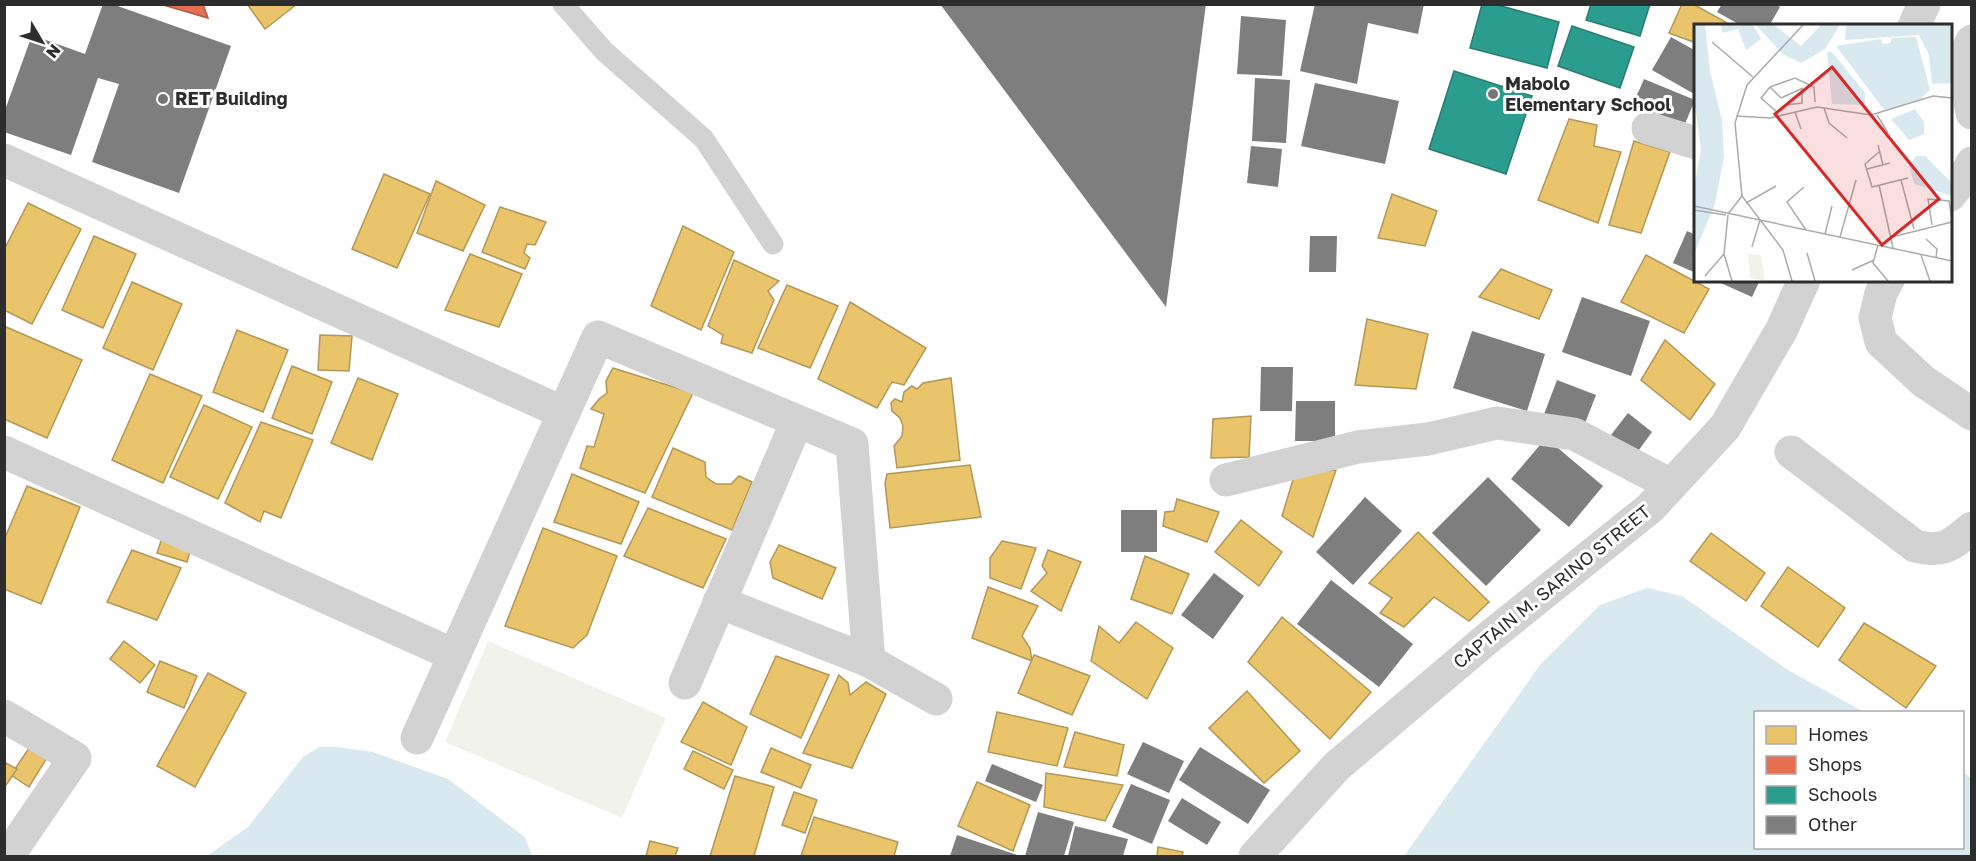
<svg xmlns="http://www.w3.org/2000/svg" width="1976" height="861" viewBox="0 0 1976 861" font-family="'Golos Text',sans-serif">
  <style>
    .green { fill: #f1f3eb }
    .water { fill: #d8e9f0 }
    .homes { fill: #e9c46a; stroke: #b19758; stroke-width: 1.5 }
    .shops { fill: #e76f51; stroke: #af5b46; stroke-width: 1.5 }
    .schools { fill: #2a9d8f; stroke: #2b7b72; stroke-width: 1.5 }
    .building { fill: #7e7e7e }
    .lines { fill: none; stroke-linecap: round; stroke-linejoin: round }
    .service { stroke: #d2d2d2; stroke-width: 21 }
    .minor { stroke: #d2d2d2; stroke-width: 33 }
    .tertiary { stroke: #d2d2d2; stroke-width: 33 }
    .poi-dot { fill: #767676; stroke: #fff; stroke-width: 2 }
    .labels { text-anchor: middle; stroke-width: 6; stroke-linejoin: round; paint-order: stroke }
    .poi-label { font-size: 18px; font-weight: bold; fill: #2d2d2d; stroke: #fff; text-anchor: start }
    .street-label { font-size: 18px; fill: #2d2d2d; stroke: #fff }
    .inset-road { fill: none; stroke: #ababab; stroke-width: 1.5 }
    .view { fill: #d62828; fill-opacity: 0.15; stroke: #d62828; stroke-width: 3 }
    .inset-edge { fill: none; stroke: #2d2d2d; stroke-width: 3 }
  </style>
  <rect width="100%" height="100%" fill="#fff"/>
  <polygon class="green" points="488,641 666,718 622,818 445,742"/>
  <g class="water">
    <polygon points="1647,588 1682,596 1788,670 1864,712 1756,712 1756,848 1962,848 1963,772 1971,778 1971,856 1404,856 1540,665 1600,605"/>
    <polygon points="319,747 336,747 373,752 448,779 525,837 532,856 207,856 248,827 303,757"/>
  </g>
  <g class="homes">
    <polygon points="247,4 297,4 265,29"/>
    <polygon points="1682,4 1693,4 1731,25 1696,26 1696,43 1669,33"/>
    <polygon points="1569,119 1597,125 1594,146 1621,152 1598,223 1538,200"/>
    <polygon points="1634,141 1670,152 1641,233 1609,225"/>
    <polygon points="384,174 430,194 397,268 352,249"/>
    <polygon points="436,181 485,205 463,251 417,233"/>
    <polygon points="1392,194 1437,211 1425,246 1378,238"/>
    <polygon points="28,203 81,229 32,324 4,310 4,250"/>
    <polygon points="500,207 546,222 535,245 527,244 524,253 530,258 525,269 482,252"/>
    <polygon points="683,226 734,252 701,330 651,306"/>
    <polygon points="94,236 136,254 103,328 62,310"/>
    <polygon points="470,254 522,274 499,327 445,310"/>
    <polygon points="1646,255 1709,289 1684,333 1621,302"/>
    <polygon points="734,260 779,281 768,291 774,300 752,353 721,343 723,335 708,326"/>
    <polygon points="1501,269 1552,290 1539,319 1479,297"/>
    <polygon points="132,282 182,304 153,370 103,348"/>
    <polygon points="787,285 838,306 810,368 758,348"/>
    <polygon points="850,302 926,348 904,385 892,382 877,408 818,379"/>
    <polygon points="1367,319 1428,334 1416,389 1355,385"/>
    <polygon points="4,326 82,360 47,438 4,419"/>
    <polygon points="237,330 288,350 263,412 213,392"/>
    <polygon points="320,335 352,336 349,371 318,370"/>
    <polygon points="1665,340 1715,384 1690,420 1641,380"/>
    <polygon points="292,366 332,382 312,434 272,418"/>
    <polygon points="613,368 693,393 645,493 580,468 587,446 594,447 604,414 591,409 599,399 607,393 606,381"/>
    <polygon points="150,374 202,396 163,483 112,460"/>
    <polygon points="358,378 398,394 372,460 331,443"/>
    <polygon points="951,378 960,460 897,468 894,446 902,436 903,426 900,418 892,411 891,403 895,399 902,402 904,392 912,386 917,389 923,383"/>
    <polygon points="204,405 252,427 218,499 170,477"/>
    <polygon points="1251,416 1249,457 1211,458 1213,419"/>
    <polygon points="261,422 313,440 281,518 264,511 260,522 225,503"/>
    <polygon points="673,448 705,462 706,477 716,484 731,484 739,476 752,482 732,530 652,497"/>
    <polygon points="970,465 981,517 890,528 885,483 887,474"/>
    <polygon points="1336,470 1313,537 1282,516 1295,473"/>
    <polygon points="572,474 639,502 621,544 554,522"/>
    <polygon points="27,486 80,507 41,604 4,589 4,540"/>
    <polygon points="1177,499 1219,512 1207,542 1163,526 1165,512 1174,511"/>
    <polygon points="648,508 726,539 703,588 624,556"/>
    <polygon points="1241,520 1282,552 1259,586 1215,552"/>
    <polygon points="543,528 617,556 587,635 573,648 505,626"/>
    <polygon points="1418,532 1489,602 1469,621 1434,597 1404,627 1380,613 1392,598 1369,583"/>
    <polygon points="1711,533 1765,573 1746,601 1690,561"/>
    <polygon points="163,535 192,544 187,562 157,553"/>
    <polygon points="1002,541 1036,548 1021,589 990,578 990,558"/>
    <polygon points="779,545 836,568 822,599 773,578 770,562"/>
    <polygon points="132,550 181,568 157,620 107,602"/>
    <polygon points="1048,550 1081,562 1061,611 1031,591 1047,573 1042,566"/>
    <polygon points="1145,556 1189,574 1172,614 1131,599"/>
    <polygon points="1788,567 1845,608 1818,647 1761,606"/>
    <polygon points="988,587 1038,606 1022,636 1030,648 1032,661 972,638"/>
    <polygon points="1282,617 1371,692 1330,739 1248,662"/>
    <polygon points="1136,622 1173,648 1147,699 1091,661 1099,626 1119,643"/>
    <polygon points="1864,623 1936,666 1906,708 1839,660"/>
    <polygon points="124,641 155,665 140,683 110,659"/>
    <polygon points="1034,655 1090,676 1072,715 1018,693"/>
    <polygon points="776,656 829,675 801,738 750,714"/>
    <polygon points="160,661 197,676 184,708 147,692"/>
    <polygon points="208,673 246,693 195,787 157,766"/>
    <polygon points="839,675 848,683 850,695 866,682 886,694 852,768 803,753"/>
    <polygon points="1247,691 1300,751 1264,783 1209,728"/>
    <polygon points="703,702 747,727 731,765 681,742"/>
    <polygon points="997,712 1068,728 1057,766 988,752"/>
    <polygon points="1075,732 1124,745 1117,776 1064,767"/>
    <polygon points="31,745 48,756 29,787 11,775"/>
    <polygon points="771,748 811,765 801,788 761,772"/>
    <polygon points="693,751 733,770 724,789 684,769"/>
    <polygon points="4,762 17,769 4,788"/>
    <polygon points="1046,773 1123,785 1105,821 1044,807"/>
    <polygon points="735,776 774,787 754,856 710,856"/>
    <polygon points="977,782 1030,805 1013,851 958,826"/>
    <polygon points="794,792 817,800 805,833 782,825"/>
    <polygon points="814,817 898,842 894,856 801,856"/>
    <polygon points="650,841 678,848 675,856 646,856"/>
    <polygon points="1158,847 1183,852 1182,856 1157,856"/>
  </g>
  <polygon class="shops" points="160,4 203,4 208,18"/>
  <g class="schools">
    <polygon points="1482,4 1494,4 1559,22 1547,68 1470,48"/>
    <polygon points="1591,4 1650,4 1640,36 1586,20"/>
    <polygon points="1572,26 1634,47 1620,88 1558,66"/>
    <polygon points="1454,71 1532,96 1506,174 1429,149"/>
  </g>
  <g class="building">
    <polygon points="103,4 112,4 231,46 179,193 92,162 119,84 98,78 71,155 4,132 4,113 32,35 85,54"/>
    <polygon points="940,4 1206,4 1166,307"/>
    <polygon points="1315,4 1424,4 1418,34 1368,23 1357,84 1300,71"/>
    <polygon points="1722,4 1775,4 1780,7 1769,26 1742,26 1717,12"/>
    <polygon points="1241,16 1286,20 1282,76 1237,74"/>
    <polygon points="1671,37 1696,51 1696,95 1652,70"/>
    <polygon points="1255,78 1290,80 1286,143 1252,141"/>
    <polygon points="1644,79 1695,100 1684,126 1633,104"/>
    <polygon points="1315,83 1399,101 1385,164 1301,146"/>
    <polygon points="1251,146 1282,149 1278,187 1247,183"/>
    <polygon points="1687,231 1696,235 1696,273 1673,263"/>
    <polygon points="1310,236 1337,236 1336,272 1309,272"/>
    <polygon points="1714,280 1760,280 1752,297"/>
    <polygon points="1582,297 1650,321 1631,376 1562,352"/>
    <polygon points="1472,331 1545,354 1527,411 1453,388"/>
    <polygon points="1261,367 1293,367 1292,411 1260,411"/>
    <polygon points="1557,380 1596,395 1582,431 1543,417"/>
    <polygon points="1296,401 1335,401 1335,441 1295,441"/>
    <polygon points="1628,413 1652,432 1636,454 1611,435"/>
    <polygon points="1546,438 1603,486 1569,527 1511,479"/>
    <polygon points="1488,477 1541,530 1486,586 1432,533"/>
    <polygon points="1365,497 1402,531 1353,585 1316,552"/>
    <rect x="1121" y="510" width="36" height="42"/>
    <polygon points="1214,573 1244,596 1213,639 1181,615"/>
    <polygon points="1331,580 1413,644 1379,687 1297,624"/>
    <polygon points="1143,742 1184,761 1169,793 1127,774"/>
    <polygon points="1200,747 1270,790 1248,824 1179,780"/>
    <polygon points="992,764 1043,785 1036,802 985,781"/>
    <polygon points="1131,784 1170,800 1152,844 1112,827"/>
    <polygon points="1182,798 1221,822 1207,845 1168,821"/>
    <polygon points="1038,812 1074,822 1064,856 1025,856"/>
    <polygon points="1075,826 1128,839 1123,856 1068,856"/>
    <polygon points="957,835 1020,856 950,856"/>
  </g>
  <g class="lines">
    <polyline class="service" points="563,4 604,51 704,139 773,244"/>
    <g class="minor">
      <polyline points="1972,41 1963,58 1972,113"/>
      <polyline points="1648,128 1696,143"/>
      <polyline points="4,160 564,413"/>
      <polyline points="1950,195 1966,175 1972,163"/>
      <polyline points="1888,280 1881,293 1875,318 1881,342 1923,381 1972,414"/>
      <polyline points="4,452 454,655"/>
      <path d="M 1791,452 L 1915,546 C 1944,553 1950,546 1972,528"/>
      <polyline points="1226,480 1358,447 1428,439 1497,423 1574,434 1671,485"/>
      <polyline points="719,602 869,661 936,699"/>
      <polyline points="685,683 797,421"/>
      <polyline points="4,716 75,758 8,856"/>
      <polyline points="417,738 598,337 852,444 869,661"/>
    </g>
    <g class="tertiary">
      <polyline points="1914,26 1924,4"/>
      <polyline points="1255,856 1337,766 1488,638 1650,508 1725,427 1782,329 1804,280"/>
    </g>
  </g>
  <g class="poi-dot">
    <circle cx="1493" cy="94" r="6"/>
    <circle cx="163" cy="99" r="6"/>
  </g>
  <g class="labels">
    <g class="poi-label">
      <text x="1505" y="90">Mabolo<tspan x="1505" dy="21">Elementary School</tspan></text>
      <text x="175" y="105">RET Building</text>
    </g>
    <g class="street-label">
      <text transform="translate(1552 587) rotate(-39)" y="6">CAPTAIN M. SARINO STREET</text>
    </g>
  </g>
  <g transform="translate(1694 24)">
    <rect width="258" height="258" fill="#fff"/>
    <path d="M 54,230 L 67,231 L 71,257 L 56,254 Z" fill="#f1f3eb"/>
    <path d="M 0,1 L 11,1 L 16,47 L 28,96 L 30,133 L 21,180 L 0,230 L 0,164 L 7,126 L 0,74 ZM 27,1 L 59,1 L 67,15 L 52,26 L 44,5 L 28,9 ZM 62,1 L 80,1 L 107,22 L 127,1 L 146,1 L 131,25 L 107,39 L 90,31 ZM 152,1 L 258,1 L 258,59 L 238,60 L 235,31 L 225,11 L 151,16 ZM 222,13 L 236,66 L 226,75 L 191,87 L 142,22 L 187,15 L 189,20 L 196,19 L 198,14 ZM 133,28 L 138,28 L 171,69 L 171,81 L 138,80 ZM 221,85 L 230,98 L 230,110 L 215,116 L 197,95 ZM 222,132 L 231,132 L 258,159 L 258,172 L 220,160 L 215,141 Z" fill="#d8e9f0"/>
    <path class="inset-road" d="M 18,18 L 59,53M 76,63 L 67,74 L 83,88 L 92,81 L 108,79 L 108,65M 87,74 L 76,63 L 101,54 L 120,63 L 121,78M 87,74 L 109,64M 130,84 L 135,99 L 153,114M 101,88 L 107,105M 183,91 L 194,109M 42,92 L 76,94 L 123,83 L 177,91 L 239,72 L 258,74M 184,121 L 189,141M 185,128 L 171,140 L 178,163 L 214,154M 173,145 L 196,139M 207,156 L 220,205M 185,161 L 199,224M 110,163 L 93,178 L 112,206M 52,179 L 82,162M 0,182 L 258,237M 0,186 L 32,191M 34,190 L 48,172M 34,191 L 30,230 L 38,257M 238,201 L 234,175 L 255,177 L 258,196M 131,210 L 138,182M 146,213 L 162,156M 198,213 L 258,198M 232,215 L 243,225 L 242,234M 184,221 L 179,239 L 194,257M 58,223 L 66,196M 113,229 L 121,257M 227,231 L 236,257M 158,246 L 180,236M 11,252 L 30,230M 98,257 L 89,226 L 48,172 L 41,99 L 53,61 L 109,1"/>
    <path class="view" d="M 138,43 L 245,175 L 188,221 L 81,90 Z"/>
    <rect width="258" height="258" class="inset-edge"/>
  </g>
  <rect width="1976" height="861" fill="none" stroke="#2d2d2d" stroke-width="12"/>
  <rect x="1754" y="711" width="210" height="138" fill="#ffffff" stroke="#ababab" stroke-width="1.5"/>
  <rect x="1766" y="726" width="30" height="18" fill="#e9c46a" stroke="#ababab" stroke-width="1.5"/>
  <text x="1808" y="741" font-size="18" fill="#2d2d2d">Homes</text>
  <rect x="1766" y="756" width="30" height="18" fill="#e76f51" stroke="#ababab" stroke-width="1.5"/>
  <text x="1808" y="771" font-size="18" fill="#2d2d2d">Shops</text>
  <rect x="1766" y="786" width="30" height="18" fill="#2a9d8f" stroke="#ababab" stroke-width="1.5"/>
  <text x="1808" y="801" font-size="18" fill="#2d2d2d">Schools</text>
  <rect x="1766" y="816" width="30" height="18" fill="#7e7e7e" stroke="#ababab" stroke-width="1.5"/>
  <text x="1808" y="831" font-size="18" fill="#2d2d2d">Other</text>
  <g transform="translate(42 42) rotate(129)" stroke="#ffffff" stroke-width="4.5" paint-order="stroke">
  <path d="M0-4.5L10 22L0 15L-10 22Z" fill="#2d2d2d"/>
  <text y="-9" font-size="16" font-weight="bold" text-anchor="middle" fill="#2d2d2d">N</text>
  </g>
</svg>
